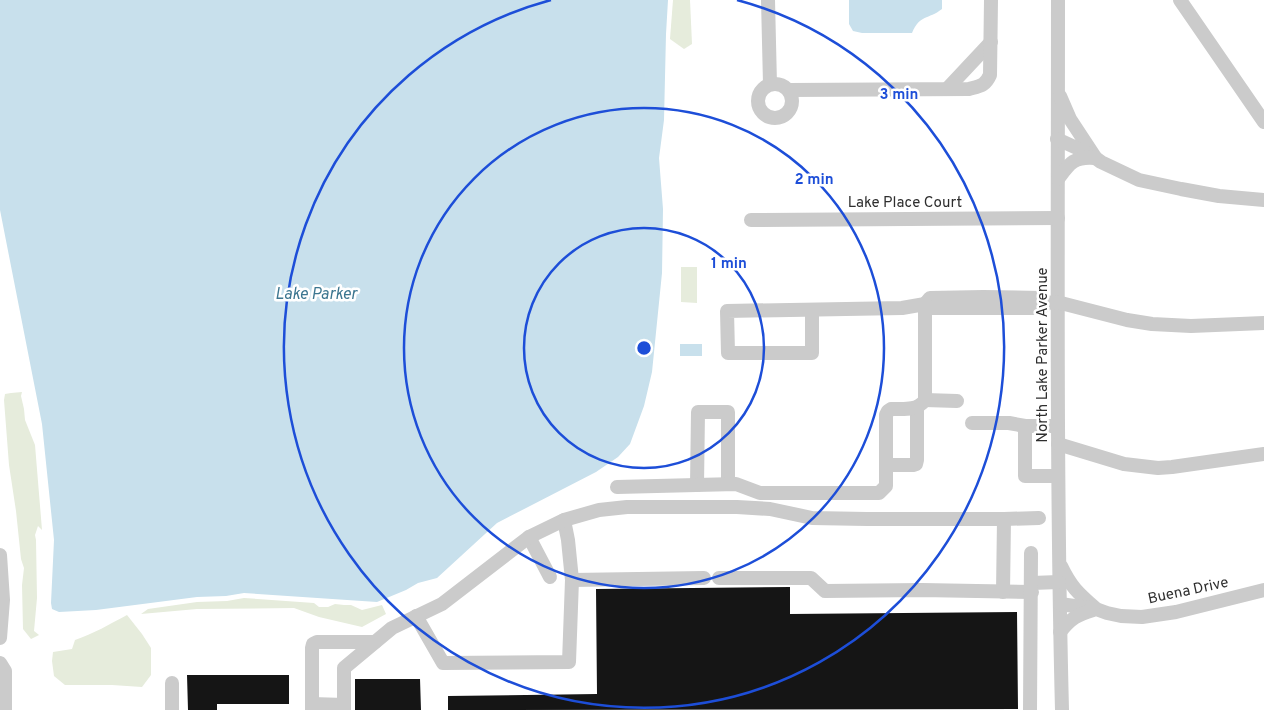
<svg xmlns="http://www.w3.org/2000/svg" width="1264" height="710" viewBox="0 0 1264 710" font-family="Overpass,sans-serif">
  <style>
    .green { fill: #e6ecdc }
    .water { fill: #c8e0ec }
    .building { fill: #151515 }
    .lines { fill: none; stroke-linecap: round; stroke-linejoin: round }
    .minor { stroke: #cbcbcb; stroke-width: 14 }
    .ring { fill: none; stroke: #1d4ed8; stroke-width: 2.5 }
    .labels { text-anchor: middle; stroke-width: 5; stroke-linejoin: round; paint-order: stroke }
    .street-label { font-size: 15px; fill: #2e2e2e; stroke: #fff }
    .water-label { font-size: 16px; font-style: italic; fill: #3c7690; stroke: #fff }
    .centre { fill: #1d4ed8; stroke: #fff; stroke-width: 2.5 }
    .ring-label { font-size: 15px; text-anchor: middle; font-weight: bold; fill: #1d4ed8; stroke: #fff; stroke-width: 5; stroke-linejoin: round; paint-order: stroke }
  </style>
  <rect width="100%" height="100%" fill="#fff"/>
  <g class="green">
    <polygon points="673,0 690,0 692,44 684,49 670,39"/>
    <polygon points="681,267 697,267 697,303 681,302"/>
    <polygon points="22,392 21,396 24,409 25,420 35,445 42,530 38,526 35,535 36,540 37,598 34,631 39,635 31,639 23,629 22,585 24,568 21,559 16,511 9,465 4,400 5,394 11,393"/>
    <polygon points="244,598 314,603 319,607 328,607 335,604 344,605 351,605 362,610 382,605 386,614 362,627 319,617 294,608 197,609 141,614 148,609 197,602 227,601"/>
    <path d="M 127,615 L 142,634 L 151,648 L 151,675 L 142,687 L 112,685 L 65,685 L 54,676 L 52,661 L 53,652 L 72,649 L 75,640 C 93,634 110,624 127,615 Z"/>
  </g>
  <g class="water">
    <polygon points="0,0 668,0 666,34 664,120 659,158 663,209 662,273 652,372 644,406 630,444 618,457 596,472 497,523 437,578 418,583 406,590 377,602 244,593 226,596 197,597 96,610 59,612 52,609 51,603 54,540 42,424 0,210"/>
    <path d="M 849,0 L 942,0 L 942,9 C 928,20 920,14 912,33 L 862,33 L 853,31 L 849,24 Z"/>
    <rect x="680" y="344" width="22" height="12"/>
  </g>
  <g class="building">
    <polygon points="790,587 790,614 1017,612 1018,709 448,710 448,696 597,694 596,589"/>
    <polygon points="187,675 289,675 289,704 217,704 217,710 188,710"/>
    <polygon points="355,679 420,679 421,710 355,710"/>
  </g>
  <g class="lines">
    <g class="minor">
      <polyline points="768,0 770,84"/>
      <path d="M 1058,0 C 1058,237 1056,473 1062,710"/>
      <polyline points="1180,0 1264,122"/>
      <circle cx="775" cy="101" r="17"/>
      <polyline points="947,89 991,42"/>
      <path d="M 789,90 L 969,89 C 980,86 985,86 990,75 L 991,0"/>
      <polyline points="1060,96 1070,119 1095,157"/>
      <polyline points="1057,139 1090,154 1101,162 1139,180 1181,189 1219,196 1264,200"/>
      <path d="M 1058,179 C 1069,164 1074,156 1095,158"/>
      <polyline points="751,220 1058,218"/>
      <polyline points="1047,303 1041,298 983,297 930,298 925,304 931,308 1041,308 1047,303 1057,302 1127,320 1152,324 1191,326 1264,323"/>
      <polyline points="925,400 957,401"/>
      <polyline points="972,423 1009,423 1025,426"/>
      <polyline points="1058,426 1025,426 1025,476 1058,476"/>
      <polyline points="1058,444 1124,464 1158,468 1172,467 1264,454"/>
      <polyline points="886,465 913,465 916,464 917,460 917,408"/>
      <polyline points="697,485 698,412 728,412 728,484"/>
      <path d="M 617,487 L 736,484 L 760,493 L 879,493 L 886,486 L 886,415 L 888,411 L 891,409 C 904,409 917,411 925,400 L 925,304 L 902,308 L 727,311 L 728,353 L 812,353 L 812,310"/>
      <polyline points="1004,519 1039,518"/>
      <polyline points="564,520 568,540 572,580 704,578"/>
      <polyline points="529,537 550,577"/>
      <polyline points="0,555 3,600 0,638"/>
      <path d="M 1061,566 C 1071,587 1078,593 1095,608"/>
      <polyline points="719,578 811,578 825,591 922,590 1032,592"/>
      <polyline points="1032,583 1059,582"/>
      <polyline points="1060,604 1096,609 1107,613 1121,616 1142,617 1176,612 1264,590"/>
      <polyline points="416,616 443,663 569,662 572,580"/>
      <path d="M 1060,632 C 1071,618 1077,615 1093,610"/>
      <polyline points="0,663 5,671 5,710"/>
      <polyline points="172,683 172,710"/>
      <polyline points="312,704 344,705"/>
      <polyline points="312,710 312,648 313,644 317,642 375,642"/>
      <polyline points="344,710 344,668 392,628 442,604 529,537 564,520 599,510 627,507 737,507 770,509 812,518 867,519 1004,519 1003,592"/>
      <polyline points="1030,710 1031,553"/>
    </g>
  </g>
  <g class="ring">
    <circle cx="644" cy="348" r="120"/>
    <circle cx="644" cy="348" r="240"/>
    <path d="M737 0A360 360 0 1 1 551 0"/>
  </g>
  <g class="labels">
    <g class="street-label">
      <text x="905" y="207">Lake Place Court</text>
      <text transform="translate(1042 355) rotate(-90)" y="5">North Lake Parker Avenue</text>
      <text transform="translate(1188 590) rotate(-12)" y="5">Buena Drive</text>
    </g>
    <g class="water-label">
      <text x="316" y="299">Lake Parker</text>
    </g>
  </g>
  <circle cx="644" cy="348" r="8" class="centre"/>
  <g class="ring-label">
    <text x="899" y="99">3 min</text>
    <text x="814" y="184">2 min</text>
    <text x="729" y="268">1 min</text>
  </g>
</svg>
